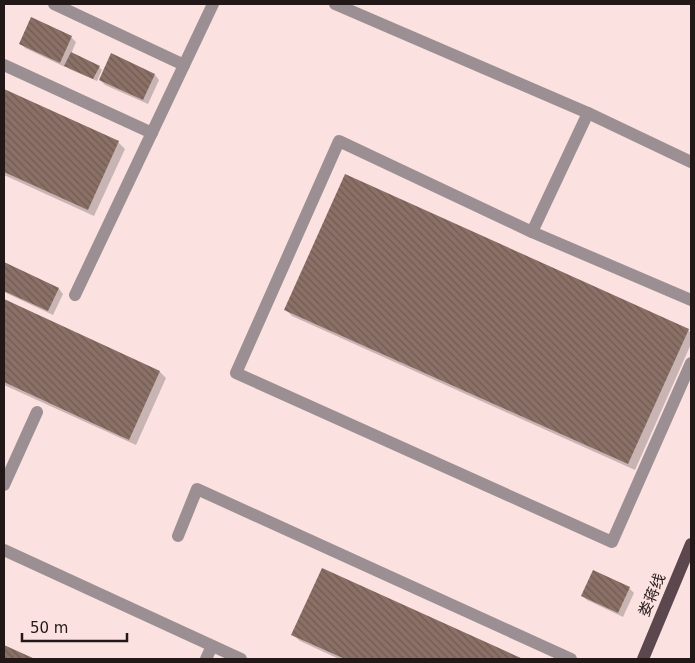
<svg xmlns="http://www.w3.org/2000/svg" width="695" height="663" viewBox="0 0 695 663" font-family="'DejaVu Sans','Noto Sans SC',sans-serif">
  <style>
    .shadow { fill: #0003 }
    .building { fill: url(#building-back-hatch) }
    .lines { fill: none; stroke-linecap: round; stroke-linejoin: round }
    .minor { stroke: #9c8f93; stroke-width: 12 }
    .major { stroke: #5c474f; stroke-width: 12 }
    .labels { text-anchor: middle; stroke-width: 4; stroke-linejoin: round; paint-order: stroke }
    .street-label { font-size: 15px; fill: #231818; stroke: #fbe1e0 }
  </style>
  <defs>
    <pattern id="building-back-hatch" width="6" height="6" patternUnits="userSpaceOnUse" patternTransform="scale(1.25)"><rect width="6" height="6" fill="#8a7066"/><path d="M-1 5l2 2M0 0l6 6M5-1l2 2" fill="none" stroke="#705b53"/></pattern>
  </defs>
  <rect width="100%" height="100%" fill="#fbe1e0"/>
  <g class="shadow">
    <polygon points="71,37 76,42 71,54 99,67 102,70 97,81 69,69 65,65 65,67 25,48 21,43"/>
    <polygon points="155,75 159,80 148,104 105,85 100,80"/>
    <polygon points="4,90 118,142 125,149 94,216 4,175"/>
    <polygon points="4,263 59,289 63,294 53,315 4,292"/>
    <polygon points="4,301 160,372 166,378 136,445 4,385"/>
    <polygon points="286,310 688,330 691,333 691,344 635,470 292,316"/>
    <polygon points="323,569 520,659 339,659 300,641 293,635"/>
    <polygon points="629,588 634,593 623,617 587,600 582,596"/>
  </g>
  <g class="building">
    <polygon points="31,17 72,36 60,63 19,44"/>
    <polygon points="71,52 100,66 93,79 64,66"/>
    <polygon points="111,53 155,74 143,100 99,80"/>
    <polygon points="4,89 119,141 88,210 4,172"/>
    <polygon points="345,174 689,329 628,464 284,310"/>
    <polygon points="4,262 59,288 48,311 4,291"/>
    <polygon points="4,299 160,371 129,440 4,382"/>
    <polygon points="322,568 523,659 345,659 291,635"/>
    <polygon points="593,570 630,587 618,613 581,596"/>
    <polygon points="4,645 35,659 4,659"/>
  </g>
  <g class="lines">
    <g class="minor">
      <polyline points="54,4 184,65"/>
      <polyline points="335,4 588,113 691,162"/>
      <polyline points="4,65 152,133"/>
      <polyline points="532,232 588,113"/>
      <polyline points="75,295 213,4"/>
      <polyline points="691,300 532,232 339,141 236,373 612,542 691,363"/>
      <polyline points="4,485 37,412"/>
      <polyline points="178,536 197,489 571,659"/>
      <polyline points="4,550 241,659"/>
      <polyline points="206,659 212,646"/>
    </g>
    <polyline class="major" points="643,659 691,544"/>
  </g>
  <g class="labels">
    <g class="street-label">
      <text transform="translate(652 595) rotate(-67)" y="5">娄蒋线</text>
    </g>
  </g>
  <rect width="695" height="663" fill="none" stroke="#231818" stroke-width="10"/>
  <path d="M22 633v8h105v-8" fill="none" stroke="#231818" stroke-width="2.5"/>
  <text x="30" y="633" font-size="15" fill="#231818" stroke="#fbe1e0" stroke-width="4" paint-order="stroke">50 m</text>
</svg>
